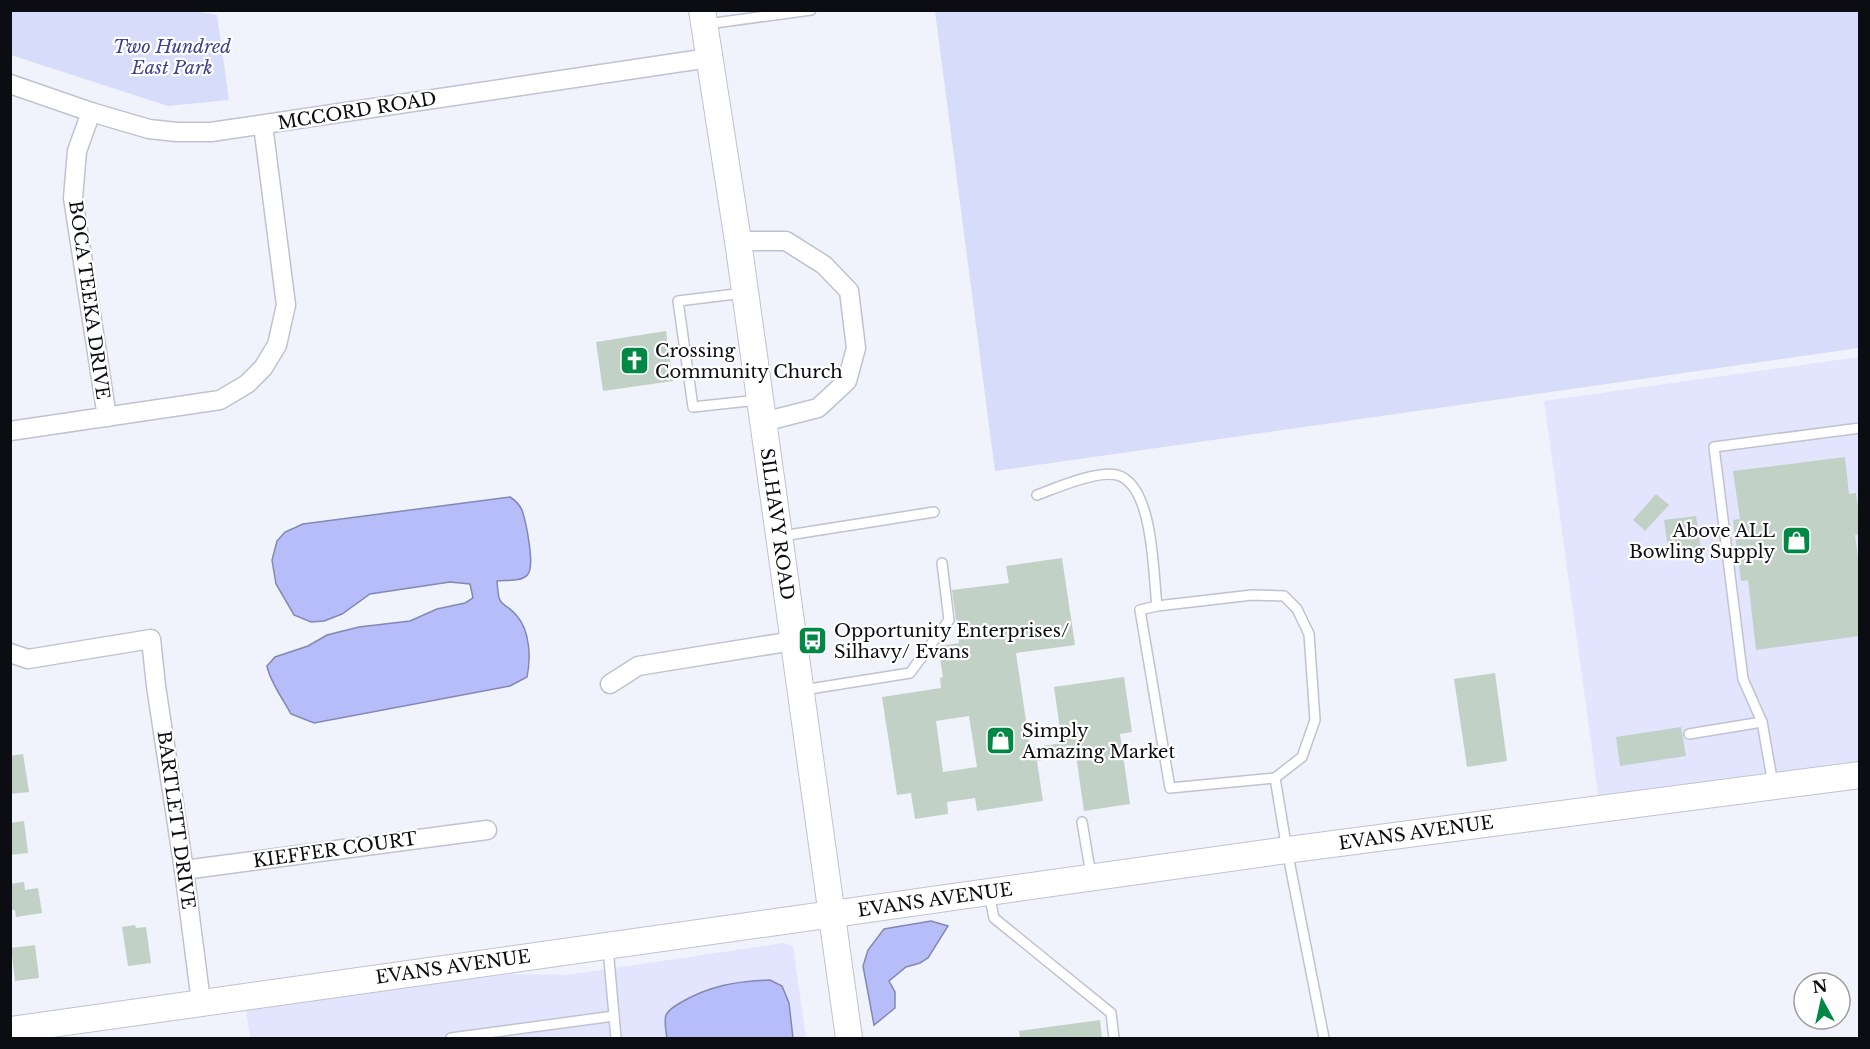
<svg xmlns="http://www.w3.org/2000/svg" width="1870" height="1049" viewBox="0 0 1870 1049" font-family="'Libre Baskerville',serif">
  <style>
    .built { fill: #e2e5fd }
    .green { fill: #d7dcfa }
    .water { fill: #b6bdf8; stroke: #8388b3; stroke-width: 1.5 }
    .building { fill: #c2d1c5; fill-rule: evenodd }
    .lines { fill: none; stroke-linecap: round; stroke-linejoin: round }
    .lane-casing { stroke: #c0c2d2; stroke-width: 12 }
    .street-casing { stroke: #c0c2d2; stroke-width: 21 }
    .secondary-casing { stroke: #c0c2d2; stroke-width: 28 }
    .lane { stroke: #fff; stroke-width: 9 }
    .street { stroke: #fff; stroke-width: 18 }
    .secondary { stroke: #fff; stroke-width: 26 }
    .labels { text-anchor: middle; stroke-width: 4.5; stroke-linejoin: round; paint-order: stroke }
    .park-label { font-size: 18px; font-style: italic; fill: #404389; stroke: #fff }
    .street-label { font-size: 18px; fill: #0c0d12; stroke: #fff }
    .poi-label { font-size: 18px; fill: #0c0d12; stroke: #fff; text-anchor: start }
  </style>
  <rect width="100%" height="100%" fill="#f0f2fc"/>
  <g class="built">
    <polygon points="1859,357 1859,765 1599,800 1544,401"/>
    <polygon points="784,943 793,946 806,1038 250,1038 246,1008 431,983 513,974 566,975"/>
  </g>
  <g class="green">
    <polygon points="189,10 217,15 229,100 168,106 11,55 11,11"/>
    <polygon points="935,11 1859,11 1859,348 995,471"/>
  </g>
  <g class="water">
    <path d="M 510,497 C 515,500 519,504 522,510 C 526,522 535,565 528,574 C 523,582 506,580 497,581 C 499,612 502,598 517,616 C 530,631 531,658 527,677 L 510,686 L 314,723 L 291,714 C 283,699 270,682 267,666 L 275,657 L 308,646 L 327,635 L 359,627 L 410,621 L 437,609 L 465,603 L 473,598 L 470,584 L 450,582 L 370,594 L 342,614 L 324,621 L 311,622 L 294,615 L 276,584 L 272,560 L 277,541 L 285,532 L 303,524 Z"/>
    <polygon points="931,921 948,926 928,958 920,963 906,967 889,981 895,992 895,1008 874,1025 863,966 868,950 884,929"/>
    <path d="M 770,980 L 782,986 L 789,1003 L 793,1038 L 667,1038 C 666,1032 664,1021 666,1015 C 669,1009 675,1006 680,1003 C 708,986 737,981 770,980 Z"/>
  </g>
  <g class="building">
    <polygon points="666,331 673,381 603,391 596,342"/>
    <polygon points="1845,457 1849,494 1856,493 1860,521 1860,534 1855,535 1860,572 1860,636 1756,650 1748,580 1741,581 1733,520 1740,519 1733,471"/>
    <polygon points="1656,494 1669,505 1645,531 1633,520"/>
    <polygon points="1696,516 1701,550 1669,555 1664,520"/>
    <path d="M 1062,558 L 1075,645 L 1016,653 L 1030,748 L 1062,743 L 1054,687 L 1124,677 L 1132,732 L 1120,734 L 1130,804 L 1084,811 L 1076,755 L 1037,761 L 1043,801 L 977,811 L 975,798 L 947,802 L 948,814 L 915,819 L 911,793 L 897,795 L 882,697 L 941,688 L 940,678 L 943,677 L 938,646 L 959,643 L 952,590 L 1009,583 L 1006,566 ZM 969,716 L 977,767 L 943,772 L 936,721 Z"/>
    <polygon points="1495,673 1507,761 1467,767 1454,679"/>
    <polygon points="1681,727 1686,756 1620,766 1616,737"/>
    <polygon points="23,754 29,792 10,794 10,756"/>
    <polygon points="24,821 28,853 10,855 10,823"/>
    <polygon points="24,882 25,890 38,888 42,913 16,917 15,910 10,910 10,884"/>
    <polygon points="135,925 136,928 146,927 151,963 128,966 122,927"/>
    <polygon points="35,945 39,978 15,981 11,948"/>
    <polygon points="1100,1020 1102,1038 1020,1038 1019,1031"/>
  </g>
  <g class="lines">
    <defs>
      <g id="lane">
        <polyline points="707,24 811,10"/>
        <polyline points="744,293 678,301 693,407 758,400"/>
        <path d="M 1037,495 C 1056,488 1097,470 1117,475 C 1154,485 1153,574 1157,606 L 1252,595 L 1284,596 L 1297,609 L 1309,634 L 1315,720 L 1302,757 L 1275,778 L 1287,850 L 1324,1038"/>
        <polyline points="782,536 934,512"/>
        <polyline points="1157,606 1140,610 1170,788 1275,778"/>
        <polyline points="803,690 910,673 949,620 942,563"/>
        <polyline points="1689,734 1762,722"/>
        <polyline points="1773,784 1762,722 1743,679 1714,447 1860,428"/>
        <polyline points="1082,822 1091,875"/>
        <polyline points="989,893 994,918 1111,1013 1114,1038"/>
        <polyline points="608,948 616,1038"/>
        <polyline points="451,1038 614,1016"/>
      </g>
      <g id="street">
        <polyline points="10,84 91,112 149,129 177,132 211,132 709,58"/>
        <polyline points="91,112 77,151 73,198 107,417"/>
        <polyline points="738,241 786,241 824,265 849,291 856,348 847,381 818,408 763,422"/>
        <polyline points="10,431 220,400 247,384 263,368 277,345 286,305 263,125"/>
        <polyline points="10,653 28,659 151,639 156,686 184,870 201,1002"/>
        <polyline points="610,684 638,666 793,641"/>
        <polyline points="184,870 487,830"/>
      </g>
      <g id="secondary">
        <polyline points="702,10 738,241 849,1038"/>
        <polyline points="10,1030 1287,850 1860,775"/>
      </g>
    </defs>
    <use href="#lane" class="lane-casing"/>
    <use href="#street" class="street-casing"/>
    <use href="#secondary" class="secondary-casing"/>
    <use href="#lane" class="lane"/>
    <use href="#street" class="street"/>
    <use href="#secondary" class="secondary"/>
  </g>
  <defs>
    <symbol id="church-square" viewBox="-11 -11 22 22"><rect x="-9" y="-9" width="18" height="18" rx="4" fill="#084" stroke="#fff"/><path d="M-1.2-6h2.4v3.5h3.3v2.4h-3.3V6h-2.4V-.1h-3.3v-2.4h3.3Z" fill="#fff"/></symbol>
    <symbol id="shop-square" viewBox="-11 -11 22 22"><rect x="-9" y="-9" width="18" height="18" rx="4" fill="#084" stroke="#fff"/><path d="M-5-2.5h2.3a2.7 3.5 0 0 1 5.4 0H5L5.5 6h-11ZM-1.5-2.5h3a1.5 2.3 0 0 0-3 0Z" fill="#fff"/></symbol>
    <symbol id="bus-square" viewBox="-11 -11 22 22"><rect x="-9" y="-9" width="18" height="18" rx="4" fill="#084" stroke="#fff"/><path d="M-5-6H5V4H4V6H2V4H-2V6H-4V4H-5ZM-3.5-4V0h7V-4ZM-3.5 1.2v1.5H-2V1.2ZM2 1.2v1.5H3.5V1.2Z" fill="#fff"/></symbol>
  </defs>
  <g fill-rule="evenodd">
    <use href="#church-square" x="618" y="344" width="33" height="33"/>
    <use href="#shop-square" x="1780" y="524" width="33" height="33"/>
    <use href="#bus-square" x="796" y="624" width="33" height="33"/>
    <use href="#shop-square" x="984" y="724" width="33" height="33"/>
  </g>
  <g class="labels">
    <g class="park-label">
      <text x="172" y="53">Two Hundred<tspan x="172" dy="21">East Park</tspan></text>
    </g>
    <g class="street-label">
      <text transform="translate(357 111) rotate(-9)" y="6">MCCORD ROAD</text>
      <text transform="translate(89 300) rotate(82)" y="6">BOCA TEEKA DRIVE</text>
      <text transform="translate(777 524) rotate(82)" y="6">SILHAVY ROAD</text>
      <text transform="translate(176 820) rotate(82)" y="6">BARTLETT DRIVE</text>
      <text transform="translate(1416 833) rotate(-8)" y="6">EVANS AVENUE</text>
      <text transform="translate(335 850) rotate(-8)" y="6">KIEFFER COURT</text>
      <text transform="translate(935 900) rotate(-8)" y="6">EVANS AVENUE</text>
      <text transform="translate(453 967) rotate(-8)" y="6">EVANS AVENUE</text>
    </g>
    <g class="poi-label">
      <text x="655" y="357">Crossing<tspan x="655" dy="21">Community Church</tspan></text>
      <text x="1775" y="537" text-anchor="end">Above ALL<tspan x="1775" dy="21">Bowling Supply</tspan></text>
      <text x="834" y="637">Opportunity Enterprises/<tspan x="834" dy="21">Silhavy/ Evans</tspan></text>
      <text x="1022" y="737">Simply<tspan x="1022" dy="21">Amazing Market</tspan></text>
    </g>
  </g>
  <rect width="1870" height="1049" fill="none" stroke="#0c0d12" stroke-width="24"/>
  <g transform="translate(1822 1001) rotate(352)"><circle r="28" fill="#ffffff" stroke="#9e9ea0" stroke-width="1.5"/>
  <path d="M0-4.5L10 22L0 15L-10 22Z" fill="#008844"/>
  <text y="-9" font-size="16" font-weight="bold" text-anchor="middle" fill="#0c0d12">N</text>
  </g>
</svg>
